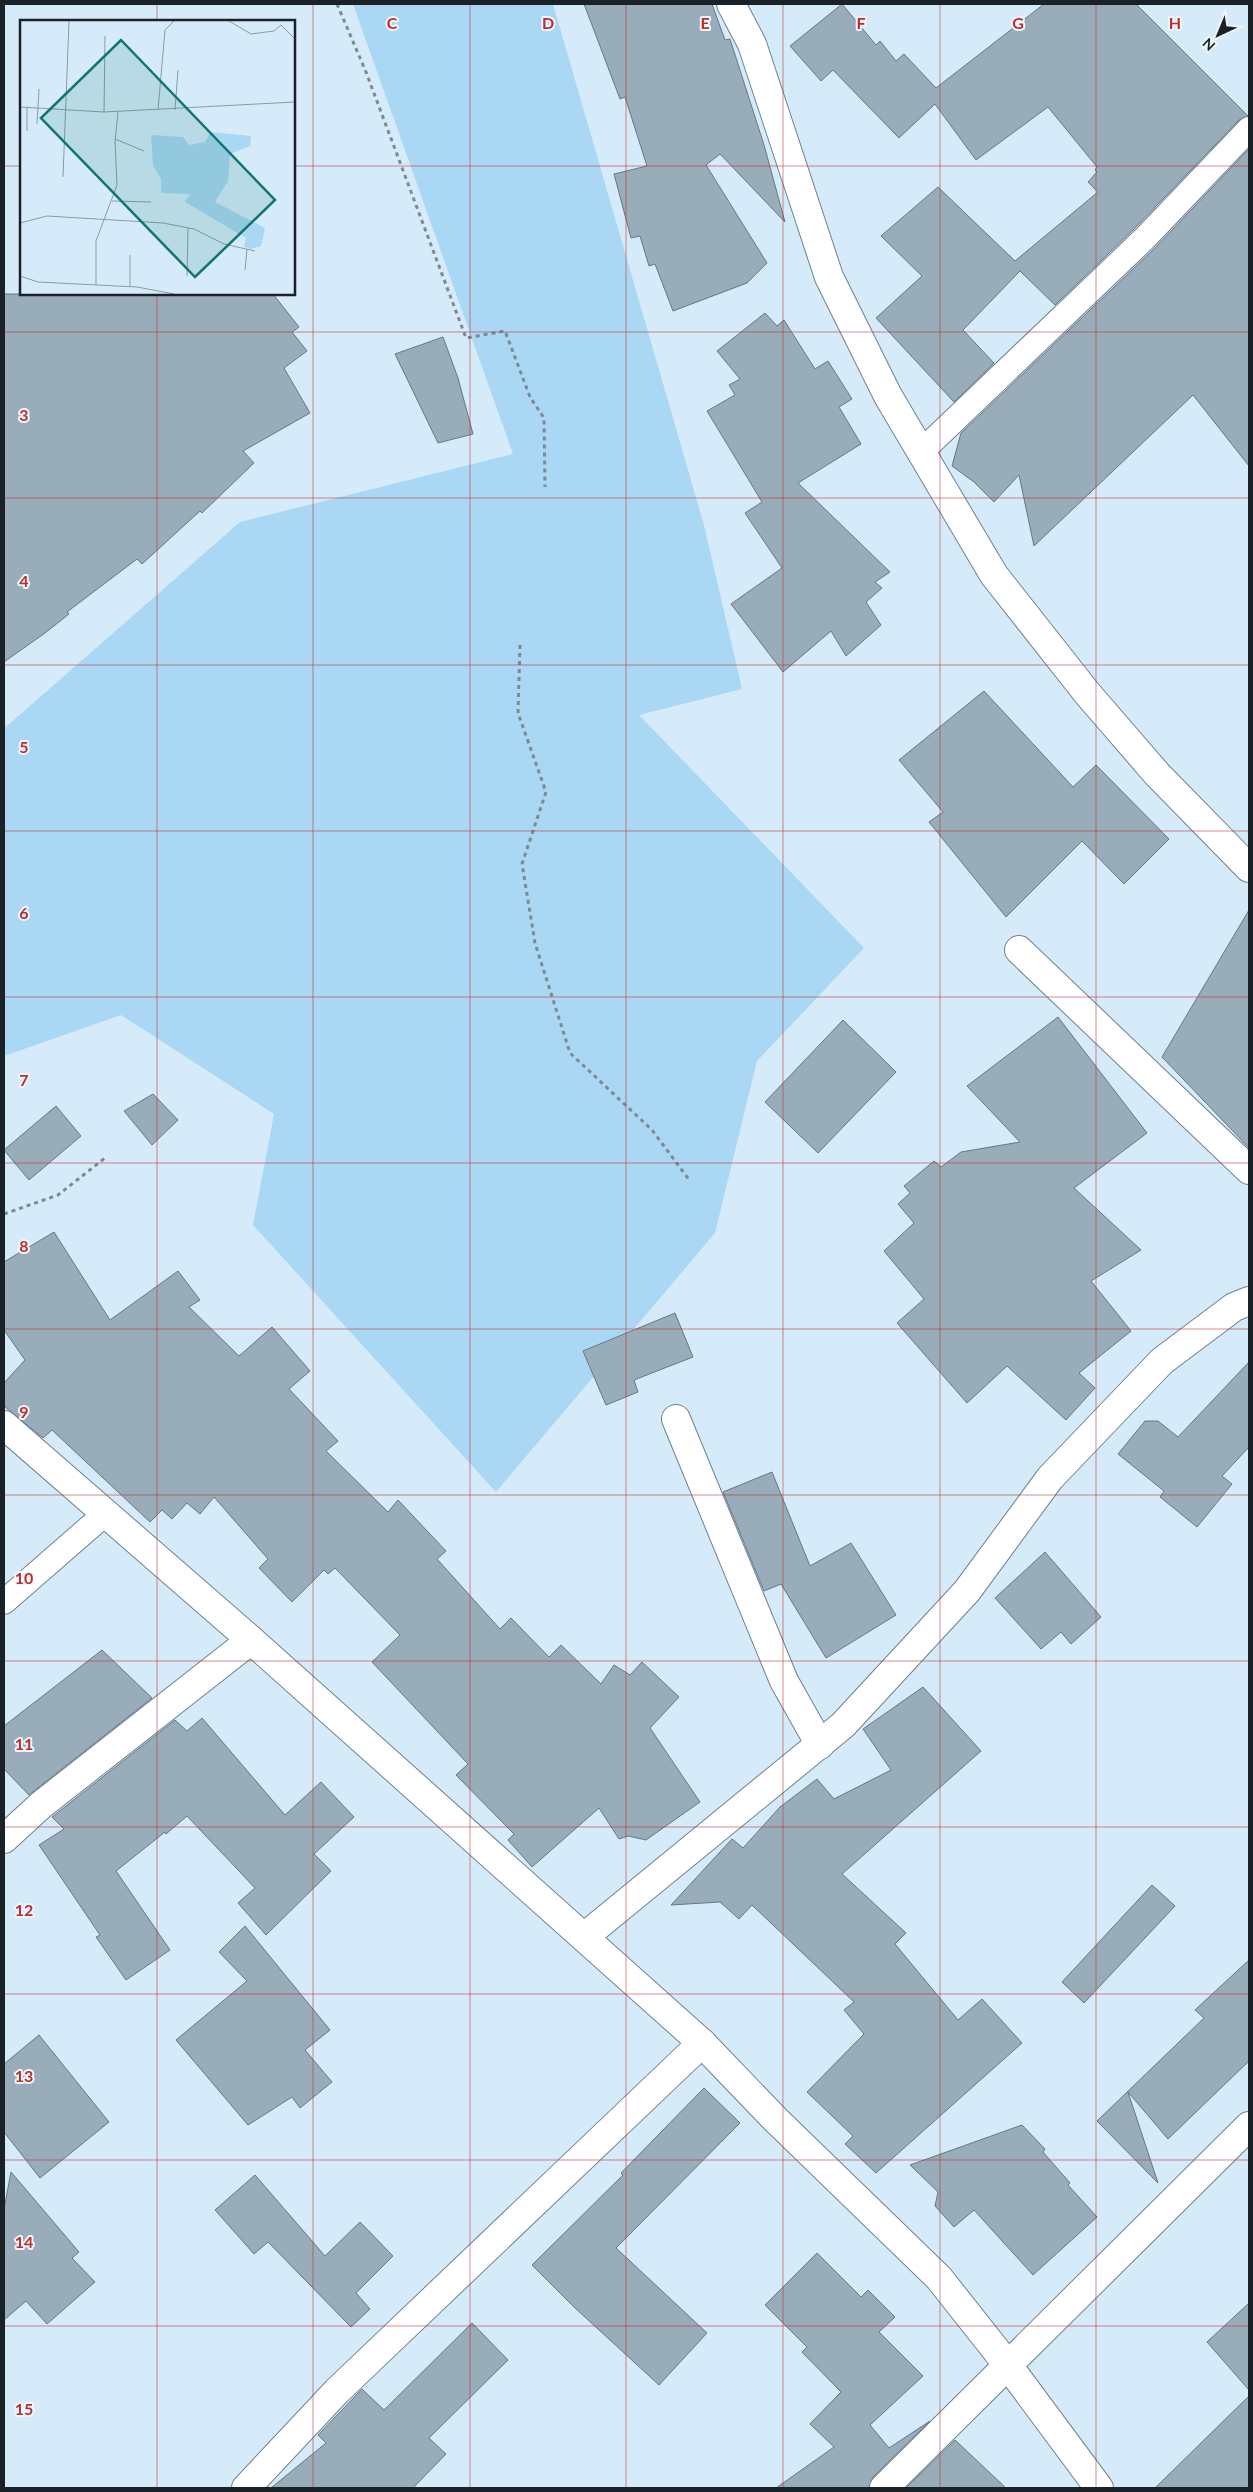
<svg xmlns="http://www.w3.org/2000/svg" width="1253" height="2492" viewBox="0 0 1253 2492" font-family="Lato,sans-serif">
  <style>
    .green { fill: #aad7f4 }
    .building { fill: #98acb9; stroke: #657884 }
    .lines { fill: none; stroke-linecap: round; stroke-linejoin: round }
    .service-casing { stroke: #6e828e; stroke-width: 26 }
    .minor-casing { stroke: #6e828e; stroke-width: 30 }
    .tertiary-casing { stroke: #6e828e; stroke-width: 30 }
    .path { stroke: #7b8a93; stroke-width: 3; stroke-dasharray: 4 4; stroke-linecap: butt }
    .service { stroke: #fff; stroke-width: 24 }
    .minor { stroke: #fff; stroke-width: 28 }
    .tertiary { stroke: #fff; stroke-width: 28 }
    .grid { fill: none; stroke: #bc2d2d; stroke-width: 1; stroke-opacity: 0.55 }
    .inset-road { fill: none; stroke: #8b9ba5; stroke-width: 1 }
    .view { fill: #0f766e; fill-opacity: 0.15; stroke: #0f766e; stroke-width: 2.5 }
    .inset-edge { fill: none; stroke: #1a2227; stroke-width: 2.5 }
    .grid-label { font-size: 16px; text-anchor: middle; font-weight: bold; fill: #bc2d2d; stroke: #eef6fc; stroke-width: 4; stroke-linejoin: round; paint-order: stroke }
  </style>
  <rect width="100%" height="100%" fill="#d6ebf9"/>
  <polygon class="green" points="353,4 553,4 704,525 742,689 639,715 864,948 757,1061 715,1233 496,1492 253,1225 274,1114 121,1015 4,1056 4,725 7,726 240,522 513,454"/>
  <g class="building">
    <polygon points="584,4 712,4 725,40 730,39 764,145 785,222 720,154 706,165 767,263 747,283 673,311 655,264 649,266 640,236 631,238 614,174 647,166 625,97 620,99"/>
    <polygon points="842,4 876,45 880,41 896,61 904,54 936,88 1044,4 1136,4 1248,116 1239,120 1134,229 1055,305 1020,271 963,330 994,363 954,402 876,318 922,276 881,236 938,187 1015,261 1098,192 1088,182 1097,172 1095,170 1097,167 1048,107 976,160 935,104 899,138 833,70 821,81 790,46"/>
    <polygon points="1249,149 1249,466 1193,395 1034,546 1019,475 994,502 974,482 952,466 961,433 1154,249"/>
    <polygon points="4,294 273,294 299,327 292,332 307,351 284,368 310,413 243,451 254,463 202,513 200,511 142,564 137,559 67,612 69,614 45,633 4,662"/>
    <polygon points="765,313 777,326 784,320 815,369 828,361 852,399 839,407 861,444 798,483 890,572 875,582 882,588 866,602 881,625 846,656 831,631 783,672 731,604 782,568 745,513 762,502 707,411 735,395 729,385 740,379 717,351"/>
    <polygon points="443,337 458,378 473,434 438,443 395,354"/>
    <polygon points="984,691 1073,787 1096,765 1169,839 1124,884 1082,841 1006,917 929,822 943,812 899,760"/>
    <polygon points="1249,910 1249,1148 1162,1057"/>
    <polygon points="1058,1017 1147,1133 1074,1188 1141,1250 1091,1281 1131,1331 1079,1373 1095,1388 1066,1420 1007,1366 967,1403 897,1323 924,1299 884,1251 914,1223 898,1204 910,1193 904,1186 934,1161 941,1167 961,1152 1020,1142 967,1086"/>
    <polygon points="843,1020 896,1072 818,1153 765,1102"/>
    <polygon points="153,1094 178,1120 152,1145 124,1111"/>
    <polygon points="56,1106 81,1136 29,1180 4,1150"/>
    <polygon points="54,1232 110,1320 178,1271 200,1300 189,1307 239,1356 272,1327 310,1371 289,1389 338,1441 326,1451 388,1512 398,1500 446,1551 437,1559 500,1629 511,1618 549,1657 561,1645 601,1684 614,1665 630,1675 642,1662 679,1697 650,1728 700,1802 646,1840 628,1836 619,1839 599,1808 532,1867 508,1840 514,1834 456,1775 468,1764 372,1662 400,1635 335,1568 328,1574 324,1570 292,1602 259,1568 268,1559 214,1497 200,1514 187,1503 172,1519 162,1510 150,1522 52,1430 43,1438 4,1406 4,1383 25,1360 4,1330 4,1262"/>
    <polygon points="675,1313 693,1357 634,1380 638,1392 606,1405 583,1351"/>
    <polygon points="1249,1362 1249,1447 1222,1476 1232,1484 1197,1527 1160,1497 1164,1491 1118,1454 1145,1421 1158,1421 1178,1437"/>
    <polygon points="772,1472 810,1566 851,1543 896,1615 826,1658 781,1584 764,1591 723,1492"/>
    <polygon points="1045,1552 1101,1617 1071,1644 1061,1632 1041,1649 995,1598"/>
    <polygon points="102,1650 152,1698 29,1795 4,1769 4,1726"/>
    <polygon points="923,1687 981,1751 842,1874 906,1933 895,1944 958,2020 982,1999 1022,2043 876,2173 845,2144 853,2136 807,2092 864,2034 844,2010 854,2002 752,1905 739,1919 720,1902 671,1905 732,1839 743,1848 780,1807 817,1779 834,1799 891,1770 863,1729"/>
    <polygon points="202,1718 285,1815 321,1782 354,1817 314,1854 331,1871 266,1935 238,1903 255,1888 187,1816 166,1834 165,1832 116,1871 170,1950 126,1980 96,1937 100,1935 39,1845 64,1829 52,1817 175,1720 187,1731"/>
    <polygon points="1152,1885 1175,1906 1084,2003 1062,1982"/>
    <polygon points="245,1926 330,2030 305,2050 332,2082 300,2108 292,2097 248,2125 176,2040 247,1981 219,1952"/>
    <polygon points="1249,1960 1249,2061 1168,2139 1128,2092 1158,2183 1097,2121 1204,2018 1195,2010"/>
    <polygon points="39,2035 109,2122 40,2178 4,2132 4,2064"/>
    <polygon points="704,2088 740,2123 616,2248 707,2333 659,2385 574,2307 532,2265 623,2175 621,2173"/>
    <polygon points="1022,2125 1045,2149 1043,2152 1070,2183 1068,2185 1097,2217 1033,2275 974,2210 954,2227 935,2206 938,2192 910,2165"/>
    <polygon points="11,2172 79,2252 72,2258 95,2282 47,2324 26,2301 4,2320 4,2209"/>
    <polygon points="255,2175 325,2256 360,2222 393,2256 356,2293 370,2309 351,2327 268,2242 254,2254 215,2210"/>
    <polygon points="817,2253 861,2297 868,2290 895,2317 879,2332 923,2376 870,2425 889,2448 930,2421 873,2477 869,2488 776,2488 834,2447 810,2424 841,2392 802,2352 807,2347 765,2305"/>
    <polygon points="1249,2303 1249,2390 1207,2342"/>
    <polygon points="472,2323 508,2360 429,2438 446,2454 413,2488 271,2488 326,2443 318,2435 362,2389 384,2410"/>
    <polygon points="1249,2396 1249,2488 1155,2488"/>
    <polygon points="955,2440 1006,2488 906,2488"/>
  </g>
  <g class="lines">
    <defs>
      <g id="service">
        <polyline points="922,451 1144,239 1249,129"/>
        <polyline points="4,1602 106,1513"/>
      </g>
      <g id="minor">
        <polyline points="731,4 752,44 829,277 888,396 994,575 1087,693 1157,774 1249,868"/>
        <polyline points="1019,950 1249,1170"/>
        <polyline points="676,1419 784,1681 820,1745"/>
        <polyline points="4,1839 41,1805 251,1640"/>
        <polyline points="246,2488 337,2391 702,2043"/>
        <polyline points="884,2488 1249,2126"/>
      </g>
      <g id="tertiary">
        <polyline points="4,1425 251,1640 702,2043 775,2119 939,2278 1007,2364 1099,2488"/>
        <polyline points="584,1937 843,1725 967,1591 1050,1478 1162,1361 1234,1307 1249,1301"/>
      </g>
    </defs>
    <use href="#service" class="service-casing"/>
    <use href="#minor" class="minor-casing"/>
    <use href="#tertiary" class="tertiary-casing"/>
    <g class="path">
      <polyline points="337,4 366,72 466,338 505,331 530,397 544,418 545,487"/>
      <polyline points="520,645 518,713 546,792 522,864 535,943 570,1053 652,1130 690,1181"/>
      <polyline points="4,1214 58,1195 105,1158"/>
    </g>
    <use href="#service" class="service"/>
    <use href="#minor" class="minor"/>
    <use href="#tertiary" class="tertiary"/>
  </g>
  <path class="grid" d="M 157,4 L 157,21M 313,4 L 313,2488M 470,4 L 470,2488M 626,4 L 626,2488M 783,4 L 783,2488M 940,4 L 940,2488M 1096,4 L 1096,2488M 4,166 L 21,166M 294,166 L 1249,166M 157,294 L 157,2488M 4,332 L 1249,332M 4,498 L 1249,498M 4,665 L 1249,665M 4,831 L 1249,831M 4,997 L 1249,997M 4,1163 L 1249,1163M 4,1329 L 1249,1329M 4,1495 L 1249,1495M 4,1661 L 1249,1661M 4,1827 L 1249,1827M 4,1994 L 1249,1994M 4,2160 L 1249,2160M 4,2326 L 1249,2326"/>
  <g transform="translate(20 20)">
    <rect width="275" height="275" fill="#d6ebf9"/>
    <path d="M 190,112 L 231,116 L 230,126 L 210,134 L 208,161 L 195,182 L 245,208 L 241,226 L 231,229 L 224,227 L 226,218 L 165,182 L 170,174 L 141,173 L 141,159 L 133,145 L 131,115 L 163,117 L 169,125 L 185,122 Z" fill="#aad7f4"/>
    <path class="inset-road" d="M 209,1 L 231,14 L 254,11 L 261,5 L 275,19M 0,87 L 84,92 L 275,82M 138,90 L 145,10 L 154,1M 155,90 L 158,50M 84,92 L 85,16M 17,104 L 19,69M 7,111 L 7,87M 95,119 L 124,131M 43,157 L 49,1M 92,181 L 131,182M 0,203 L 27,196 L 143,203 L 174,209 L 204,224 L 235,231M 110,235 L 110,267M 225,250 L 227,229M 0,256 L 18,262 L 117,267 L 154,274M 167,256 L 168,208M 76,265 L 76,221 L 97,165 L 95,122 L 98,92"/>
    <path class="view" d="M 101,20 L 255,180 L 175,257 L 21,98 Z"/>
    <rect width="275" height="275" class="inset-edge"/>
  </g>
  <g class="grid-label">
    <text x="392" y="29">C</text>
    <text x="548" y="29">D</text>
    <text x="705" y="29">E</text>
    <text x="861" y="29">F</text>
    <text x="1018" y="29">G</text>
    <text x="1175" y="29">H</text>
    <text x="24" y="421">3</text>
    <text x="24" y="587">4</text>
    <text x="24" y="753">5</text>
    <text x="24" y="919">6</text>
    <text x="24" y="1086">7</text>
    <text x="24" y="1252">8</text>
    <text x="24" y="1418">9</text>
    <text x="24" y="1584">10</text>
    <text x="24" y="1750">11</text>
    <text x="24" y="1916">12</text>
    <text x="24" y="2082">13</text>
    <text x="24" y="2248">14</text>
    <text x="24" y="2415">15</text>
  </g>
  <rect width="1253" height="2492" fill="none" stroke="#1a2227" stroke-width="10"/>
  <g transform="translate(1218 35) rotate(224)" stroke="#eef6fc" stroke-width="4" paint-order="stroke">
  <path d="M0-4L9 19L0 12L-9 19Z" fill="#1a2227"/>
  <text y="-8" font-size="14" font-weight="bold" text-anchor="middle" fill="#1a2227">N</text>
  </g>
</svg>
